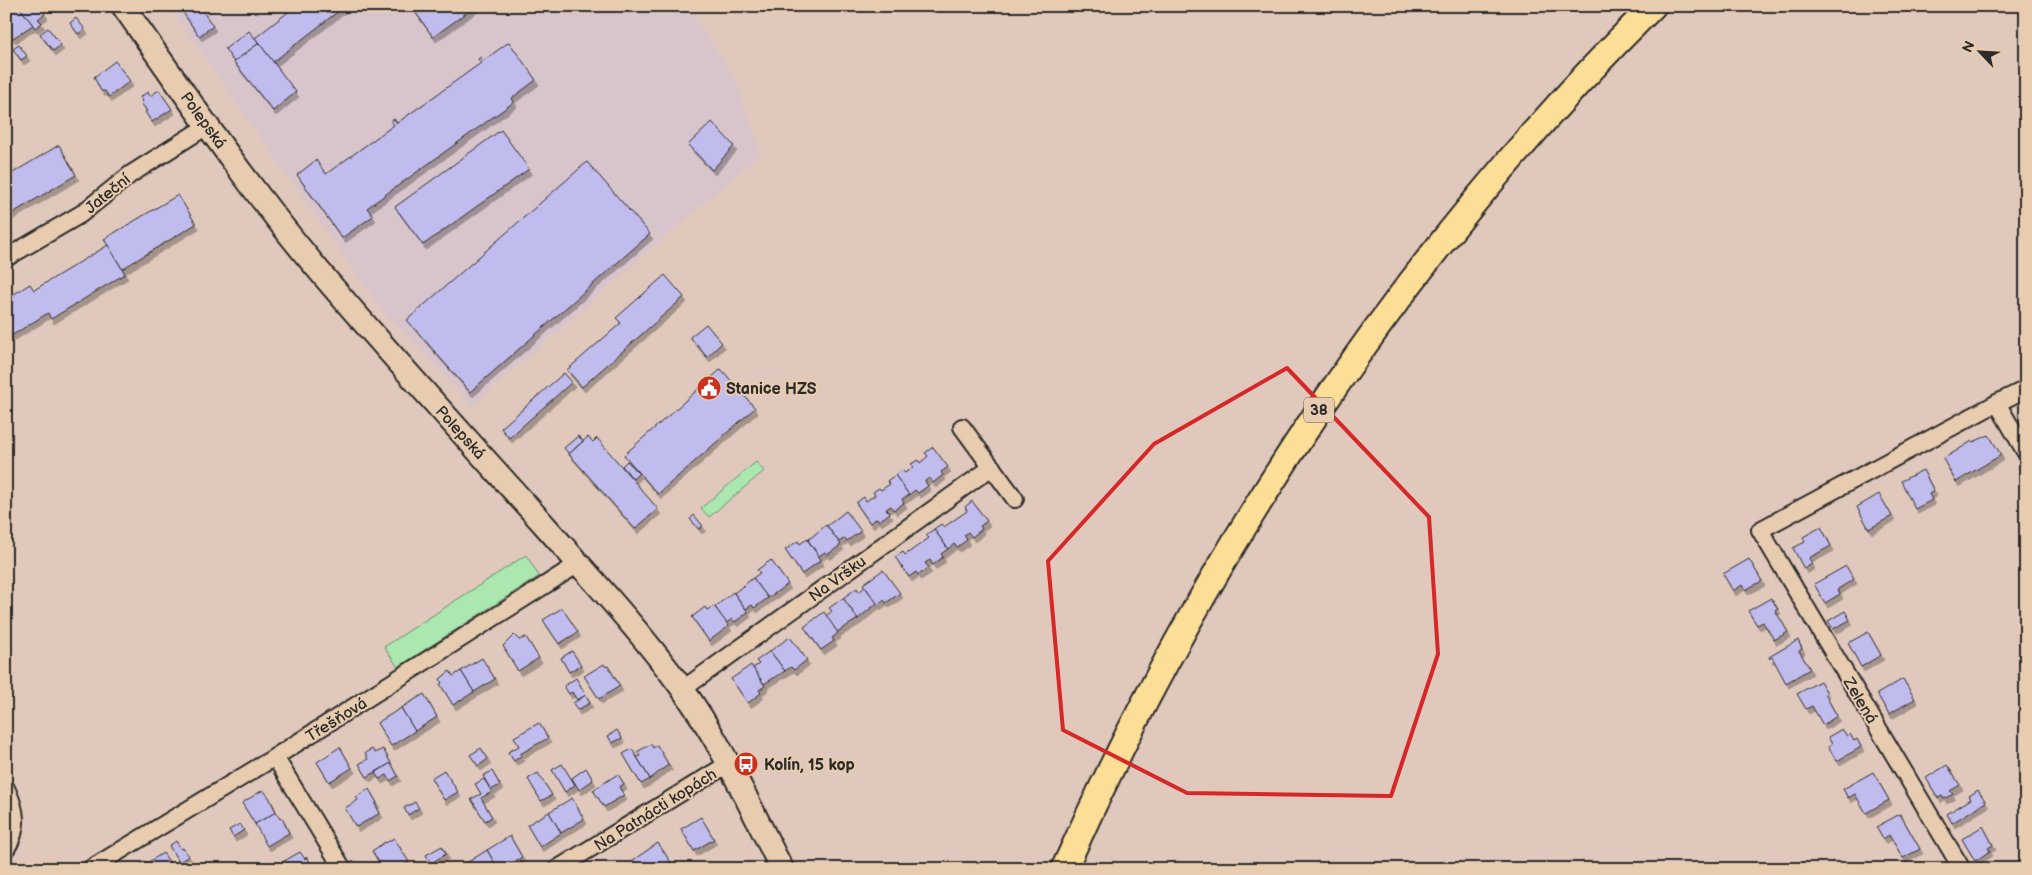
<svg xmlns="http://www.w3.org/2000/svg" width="2032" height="875" viewBox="0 0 2032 875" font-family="'Balsamiq Sans',sans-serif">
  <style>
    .built { fill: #d7c5cb }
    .green { fill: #aae8af; stroke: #6a8a6d }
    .building { fill: #c1bcee; stroke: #2b2b2b; filter: url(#shadow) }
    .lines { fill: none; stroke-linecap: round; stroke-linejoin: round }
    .minor-casing { stroke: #2b2b2b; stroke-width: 20 }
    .secondary-casing { stroke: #2b2b2b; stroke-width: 26 }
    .primary-casing { stroke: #2b2b2b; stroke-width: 29 }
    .minor { stroke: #e8ccaf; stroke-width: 16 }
    .secondary { stroke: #e8ccaf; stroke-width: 22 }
    .primary { stroke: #fcde96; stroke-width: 25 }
    .marked { fill: none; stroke: #d62828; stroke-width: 4; stroke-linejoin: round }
    .labels { text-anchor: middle; stroke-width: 4; stroke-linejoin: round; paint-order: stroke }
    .shield { fill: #e8ccaf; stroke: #645b53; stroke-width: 1 }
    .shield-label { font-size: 15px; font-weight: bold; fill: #2b2b2b }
    .street-label { font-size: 16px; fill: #2b2b2b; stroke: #e8ccaf }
    .poi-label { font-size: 16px; font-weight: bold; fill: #2b2b2b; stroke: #e8ccaf; text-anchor: start }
  </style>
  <defs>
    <filter id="shadow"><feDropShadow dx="3" dy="5" stdDeviation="0" flood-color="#0004"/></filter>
  </defs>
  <rect width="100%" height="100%" fill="#e0c9bc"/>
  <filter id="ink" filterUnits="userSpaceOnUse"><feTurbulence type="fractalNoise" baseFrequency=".02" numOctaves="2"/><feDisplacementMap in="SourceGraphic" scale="10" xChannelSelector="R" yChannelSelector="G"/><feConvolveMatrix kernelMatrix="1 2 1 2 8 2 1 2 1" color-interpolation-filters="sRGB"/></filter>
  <g filter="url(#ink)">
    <polygon class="built" points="169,6 687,6 734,76 761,153 472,406 376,302"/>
    <g class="green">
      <polygon points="756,462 764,471 709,517 701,508"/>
      <polygon points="526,555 539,576 398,667 384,647"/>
    </g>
    <g class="building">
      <polygon points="19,6 33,25 13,38 6,29 8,25 6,22 6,15"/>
      <polygon points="19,6 39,6 45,14 38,19 42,23 35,28"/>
      <polygon points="189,6 199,6 213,26 199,36 182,11"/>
      <polygon points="296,6 345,6 273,62 255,38"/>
      <polygon points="411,6 476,6 433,37"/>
      <polygon points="76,18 85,29 78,34 70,23"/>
      <polygon points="48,28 61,45 53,51 40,34"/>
      <polygon points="249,31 259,43 234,62 225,49"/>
      <polygon points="509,42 536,80 512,98 514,102 367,208 373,216 342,238 297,175 316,160 326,174 394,125 391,121 394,119 397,123 481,63 478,59 481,57 483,61"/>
      <polygon points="259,43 296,92 273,111 234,62"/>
      <polygon points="19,45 27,56 21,60 13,49"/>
      <polygon points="115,61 130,81 109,97 105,91 101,91 94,77"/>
      <polygon points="159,90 172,109 152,122 145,112 147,111 141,103 143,101 140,97 148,92 150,96"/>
      <polygon points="712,122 734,146 712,170 688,145"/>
      <polygon points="501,130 529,169 423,245 395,207"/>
      <polygon points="59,145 76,175 6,217 6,177"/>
      <polygon points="587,162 650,234 470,392 407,320"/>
      <polygon points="178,195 196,224 122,269 104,239"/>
      <polygon points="108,245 125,274 51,319 48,313 6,339 6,299 30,284 34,290"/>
      <polygon points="665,275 684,297 582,387 567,370 621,323 616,318"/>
      <polygon points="706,324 722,343 707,357 690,337"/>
      <polygon points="721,369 755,408 658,494 624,455"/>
      <polygon points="564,373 572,382 509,438 501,428"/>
      <polygon points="1989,435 2001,455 1956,482 1943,459 1972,441 1973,442"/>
      <polygon points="578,436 583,441 569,454 564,448"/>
      <polygon points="588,437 593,442 597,438 658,509 635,529 569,454"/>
      <polygon points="933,447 948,467 941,472 943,475 933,483 929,478 925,481 928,486 918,493 915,490 909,495 895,475 902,470 905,473 913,467 911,464 918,460 920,463 928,456 925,453"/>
      <polygon points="627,461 639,473 633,479 622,466"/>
      <polygon points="1923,470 1934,491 1929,494 1932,500 1915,509 1901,481"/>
      <polygon points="895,475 909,495 902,499 904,503 894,510 891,506 886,509 890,513 879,521 877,518 870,523 856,503 864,497 866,501 875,495 873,492 879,488 881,490 890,484 887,481"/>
      <polygon points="1879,494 1892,516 1869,529 1857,507"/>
      <polygon points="972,501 987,521 980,526 982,529 972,537 968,532 964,535 967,540 957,547 954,544 948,549 934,529 941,524 944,527 967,511 965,507"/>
      <polygon points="846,511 861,531 847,541 845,538 839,542 827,526"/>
      <polygon points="694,515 703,526 699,529 690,519"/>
      <polygon points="826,525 841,545 827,555 825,552 819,556 808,540"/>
      <polygon points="1821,527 1831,546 1809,558 1812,564 1804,569 1793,548 1805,542 1803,537"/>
      <polygon points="934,529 948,549 941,554 943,557 933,565 930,560 925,563 929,568 918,575 916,572 909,577 895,557 903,552 905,555 929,538 926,535"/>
      <polygon points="807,539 821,560 802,574 785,550 798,541 800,544"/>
      <polygon points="1749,559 1762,581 1745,590 1742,585 1733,591 1723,574"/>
      <polygon points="771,560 788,584 768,598 753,578 760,573 757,570"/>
      <polygon points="1846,566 1854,579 1838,589 1840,594 1825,603 1814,584"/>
      <polygon points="883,570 900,593 886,603 884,600 878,605 863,584"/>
      <polygon points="753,578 768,598 754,608 752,605 746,609 734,593"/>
      <polygon points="865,587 877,603 858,619 843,598 857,588 859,592"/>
      <polygon points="733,592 748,612 735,622 732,619 726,623 715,607"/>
      <polygon points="843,598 858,619 837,632 826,616 832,611 829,608"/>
      <polygon points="1771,598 1778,609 1775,610 1788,632 1774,640 1763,622 1757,625 1748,611"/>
      <polygon points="714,606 729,626 709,641 692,617 705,607 707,610"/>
      <polygon points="562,608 578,632 559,644 543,620"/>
      <polygon points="1845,611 1850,620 1833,629 1828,621"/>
      <polygon points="824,612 838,633 832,638 834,641 821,650 804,627"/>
      <polygon points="1868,632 1881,655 1861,667 1848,643"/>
      <polygon points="514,635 519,640 526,637 539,658 518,671 503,646"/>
      <polygon points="790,637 807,660 794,670 791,667 785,671 770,651"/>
      <polygon points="1798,640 1802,649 1799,651 1810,669 1786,683 1772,657 1770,659 1769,657"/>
      <polygon points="572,651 581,665 569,672 561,658"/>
      <polygon points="770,651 785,671 764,684 753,668 759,664 756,661"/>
      <polygon points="482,658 495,679 474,692 461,671"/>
      <polygon points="604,664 606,667 608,666 620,686 599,699 584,676"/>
      <polygon points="751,665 765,686 759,690 761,693 748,703 731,679"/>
      <polygon points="450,671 453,676 461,671 474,692 453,705 440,684 442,683 440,679"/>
      <polygon points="576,678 586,695 577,700 572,692 569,694 564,686"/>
      <polygon points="1903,679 1915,699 1889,714 1877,694"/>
      <polygon points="1820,681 1827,693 1825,694 1837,716 1823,725 1812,706 1806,709 1797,694"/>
      <polygon points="424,694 437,717 415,731 401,708"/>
      <polygon points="586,695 590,703 577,710 573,703"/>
      <polygon points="401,708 415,731 391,746 377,723"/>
      <polygon points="539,723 548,738 520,754 521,756 514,761 508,752 519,746 514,737"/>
      <polygon points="1842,729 1847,736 1850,734 1854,741 1857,739 1861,747 1837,761 1828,747 1832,744 1828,737"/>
      <polygon points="617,730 622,738 612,743 608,736"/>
      <polygon points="651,744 653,748 657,745 670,767 668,765 650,779 637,757 640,756 637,752"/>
      <polygon points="340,747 352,768 329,782 317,762"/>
      <polygon points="481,748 488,759 478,766 470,755"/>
      <polygon points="372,749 375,753 383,749 391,763 367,777 359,764 368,759 365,753"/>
      <polygon points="632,749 650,779 641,784 623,754"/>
      <polygon points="391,763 398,776 390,781 387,775 379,779 375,773"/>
      <polygon points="562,764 575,785 565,792 552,770"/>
      <polygon points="1947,765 1960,785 1950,791 1953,794 1944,799 1942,796 1938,798 1926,778"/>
      <polygon points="586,768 593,780 579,790 572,778"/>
      <polygon points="444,770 458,792 444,800 431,778"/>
      <polygon points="492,771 500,785 491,790 483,776"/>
      <polygon points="1873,772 1889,800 1866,813 1855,794 1848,798 1843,789"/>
      <polygon points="538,773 552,795 541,801 528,779"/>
      <polygon points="618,774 624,784 619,787 624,795 604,807 593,790"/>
      <polygon points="484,779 492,792 481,798 492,817 485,821 471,799 481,794 475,784"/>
      <polygon points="369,789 377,803 375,804 380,813 356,827 345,808 358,800 356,797"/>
      <polygon points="263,790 269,797 276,812 255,824 242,803"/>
      <polygon points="1978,790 1986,802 1952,823 1947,814 1971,799 1969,796"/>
      <polygon points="572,798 584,819 561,833 549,812"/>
      <polygon points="415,802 419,808 408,815 404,808"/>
      <polygon points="276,812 280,819 282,818 289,833 267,846 255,824"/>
      <polygon points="549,812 561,833 540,847 527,825"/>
      <polygon points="1900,814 1920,849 1903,858 1889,835 1883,839 1876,827"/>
      <polygon points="701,817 714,839 694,851 681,829"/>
      <polygon points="240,824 244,830 233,837 229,830"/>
      <polygon points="1983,826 1993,845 1988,848 1990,851 1975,861 1962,839"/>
      <polygon points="510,836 522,857 502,869 498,869 487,850"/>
      <polygon points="394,838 409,862 398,869 383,869 372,851 385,842 386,843"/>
      <polygon points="176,841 181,849 183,848 189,856 179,862 169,846"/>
      <polygon points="658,843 672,864 664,869 639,869 633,860"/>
      <polygon points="442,846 446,854 431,863 426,855"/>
      <polygon points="487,850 498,869 468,869 465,864"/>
      <polygon points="300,852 305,859 307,857 311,864 309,865 311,869 282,869 279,864"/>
      <polygon points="163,853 174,869 135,868 145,861 147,863"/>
    </g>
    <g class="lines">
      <defs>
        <g id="minor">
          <polyline points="6,258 81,214 131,174 207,126"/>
          <polyline points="1997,403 2026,453"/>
          <polyline points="962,427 1015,499"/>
          <polyline points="683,689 992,467"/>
          <polyline points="275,757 343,869"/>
          <path d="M 6,788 C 16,809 20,828 6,849"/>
          <polyline points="90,869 275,757 578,564"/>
          <polyline points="557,869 728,764"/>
          <polyline points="1962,869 1760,530 1997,403 2026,389"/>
        </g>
        <path id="secondary" d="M 123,6 C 185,94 246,184 315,266 C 390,355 469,441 547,528 C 593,580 640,631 681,687 C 722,743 750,807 782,869"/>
        <path id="primary" d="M 1064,869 C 1207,550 1404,253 1653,6"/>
      </defs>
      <use href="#minor" class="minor-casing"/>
      <use href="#secondary" class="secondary-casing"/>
      <use href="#primary" class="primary-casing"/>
      <use href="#minor" class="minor"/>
      <use href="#secondary" class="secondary"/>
      <use href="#primary" class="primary"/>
    </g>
  </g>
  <path class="marked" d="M 1287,368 L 1429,517 L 1438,654 L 1391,796 L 1187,793 L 1063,730 L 1048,561 L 1154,444 Z"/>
  <defs>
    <symbol id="civic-disc" viewBox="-11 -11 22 22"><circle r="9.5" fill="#c8321e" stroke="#e8ccaf"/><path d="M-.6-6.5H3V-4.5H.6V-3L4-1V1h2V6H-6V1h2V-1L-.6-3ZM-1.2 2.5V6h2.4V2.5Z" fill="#fff"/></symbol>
    <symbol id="bus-disc" viewBox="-11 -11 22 22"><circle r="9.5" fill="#c8321e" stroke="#e8ccaf"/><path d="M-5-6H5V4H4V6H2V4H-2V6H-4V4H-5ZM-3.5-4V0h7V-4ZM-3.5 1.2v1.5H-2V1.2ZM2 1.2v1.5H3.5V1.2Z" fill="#fff"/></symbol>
  </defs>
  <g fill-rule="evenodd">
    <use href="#civic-disc" x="695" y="374" width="28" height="28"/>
    <use href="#bus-disc" x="732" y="750" width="28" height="28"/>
  </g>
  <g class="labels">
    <rect class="shield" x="1304" y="397.5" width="30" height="25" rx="4"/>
    <g class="shield-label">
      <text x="1319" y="415">38</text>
    </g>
    <g class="street-label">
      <text transform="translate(204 120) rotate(54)" y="6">Polepská</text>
      <text transform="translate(107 193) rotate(-39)" y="6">Jateční</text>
      <text transform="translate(461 432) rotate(48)" y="6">Polepská</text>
      <text transform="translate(837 578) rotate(-36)" y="6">Na Vršku</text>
      <text transform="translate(1861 700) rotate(59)" y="6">Zelená</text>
      <text transform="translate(336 719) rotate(-32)" y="6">Třešňová</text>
      <text transform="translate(655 809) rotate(-32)" y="6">Na Patnácti kopách</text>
    </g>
    <g class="poi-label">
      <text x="726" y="394">Stanice HZS</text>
      <text x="764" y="770">Kolín, 15 kop</text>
    </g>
  </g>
  <rect width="2032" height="875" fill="none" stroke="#e8ccaf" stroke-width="25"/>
  <rect x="12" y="12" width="2007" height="850" fill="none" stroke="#2b2b2b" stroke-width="2" filter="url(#ink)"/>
  <g transform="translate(1980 52) rotate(295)" stroke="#e8ccaf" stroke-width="4" paint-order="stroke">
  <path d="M0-4L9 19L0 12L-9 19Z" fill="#2b2b2b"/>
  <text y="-8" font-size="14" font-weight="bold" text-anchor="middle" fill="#2b2b2b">N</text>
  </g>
</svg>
